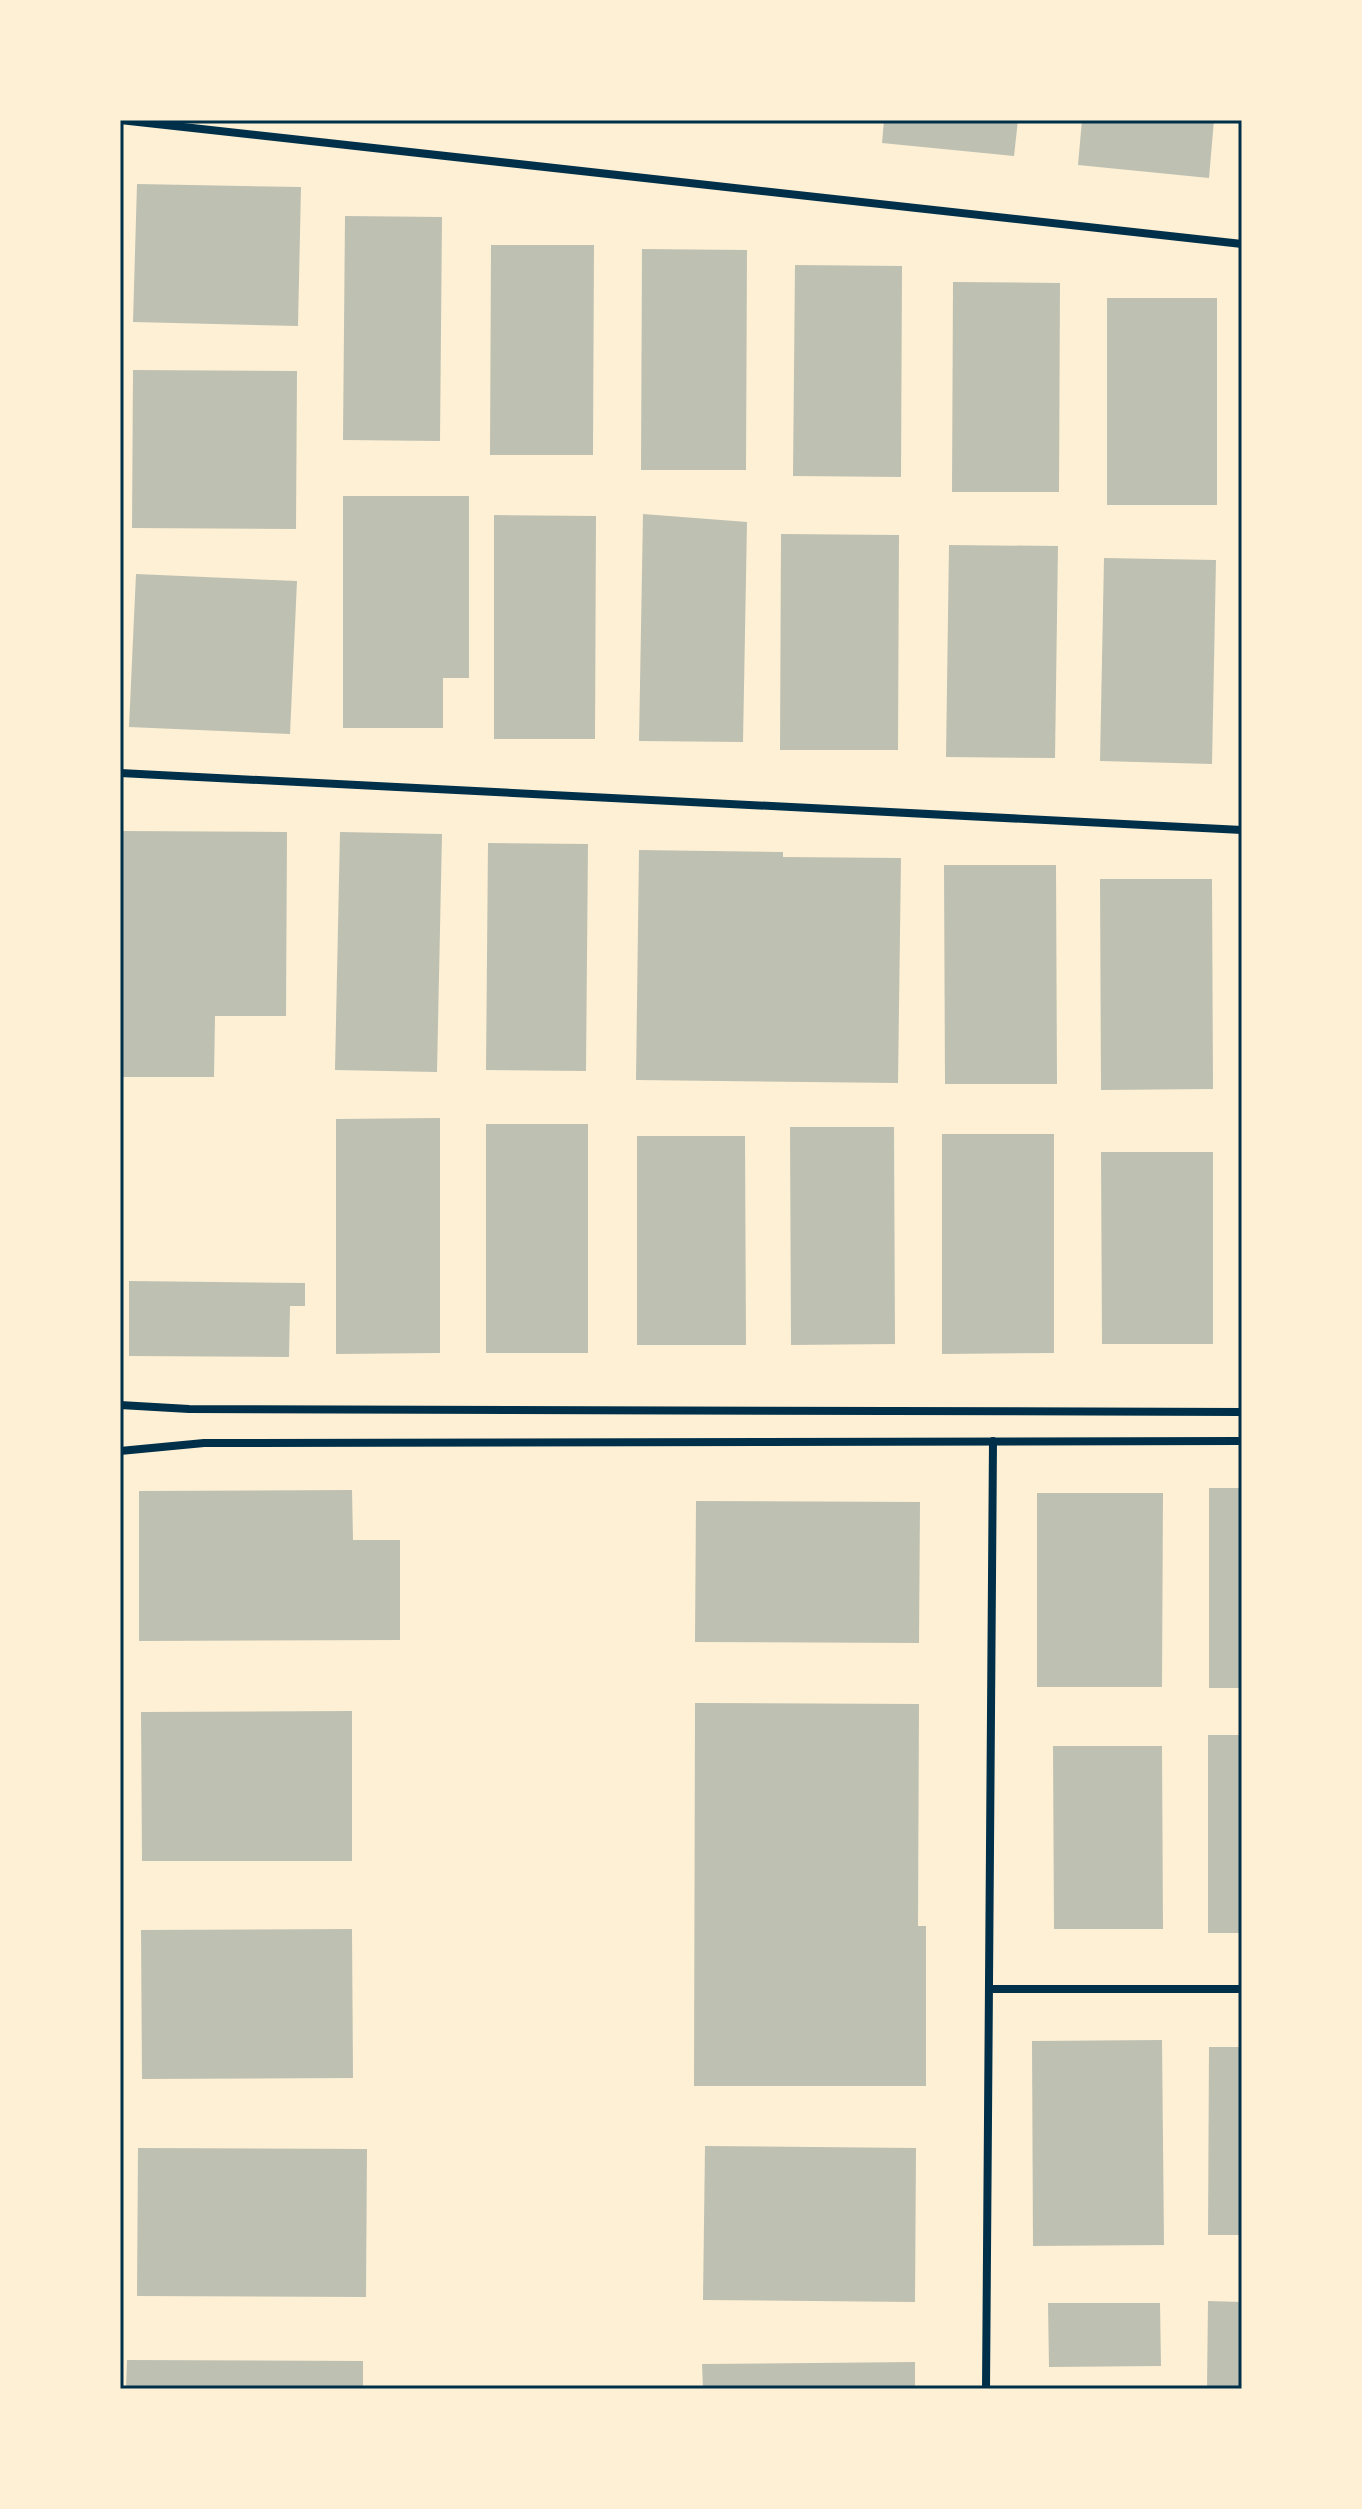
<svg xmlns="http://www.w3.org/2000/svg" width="1362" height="2509" viewBox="0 0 1362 2509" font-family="'Fira Sans',sans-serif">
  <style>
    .building { fill: #bec0b2 }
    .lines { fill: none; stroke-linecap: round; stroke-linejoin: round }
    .minor { stroke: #003049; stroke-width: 8 }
    .neatline { fill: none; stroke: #003049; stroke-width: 3 }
  </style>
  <rect width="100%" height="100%" fill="#fdf0d5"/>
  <g class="building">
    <polygon points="884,120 1018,120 1014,156 882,143"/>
    <polygon points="1082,120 1214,120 1209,178 1078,165"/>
    <polygon points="137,184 301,187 298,326 133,322"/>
    <polygon points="345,216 442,217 440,441 343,440"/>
    <polygon points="491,245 594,245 593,455 490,455"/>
    <polygon points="642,249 747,250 746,470 641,470"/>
    <polygon points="795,265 902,266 901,477 793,476"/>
    <polygon points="953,282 1060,283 1059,492 952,492"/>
    <rect x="1107" y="298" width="110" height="207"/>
    <polygon points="133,370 297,371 296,529 132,528"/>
    <polygon points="343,496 469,496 469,678 443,678 443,728 343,728"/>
    <polygon points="643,514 747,522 743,742 639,741"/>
    <polygon points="494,515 596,516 595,739 494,739"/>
    <polygon points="781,534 899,535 898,750 780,750"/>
    <polygon points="949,545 1058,546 1055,758 946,757"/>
    <polygon points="1104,558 1216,560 1212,764 1100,761"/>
    <polygon points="136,574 297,581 290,734 129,727"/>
    <polygon points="122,831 287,832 286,1016 215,1016 214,1077 121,1077"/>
    <polygon points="340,832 442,834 437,1072 335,1070"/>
    <polygon points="488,843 588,844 586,1071 486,1070"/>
    <polygon points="639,850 783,852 783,857 901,858 898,1083 636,1080"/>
    <polygon points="944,865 1056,865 1057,1084 945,1084"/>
    <polygon points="1100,879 1212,879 1213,1089 1101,1090"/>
    <polygon points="440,1118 440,1353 336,1354 336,1119"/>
    <rect x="486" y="1124" width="102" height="229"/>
    <polygon points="790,1127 894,1127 895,1344 791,1345"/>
    <polygon points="942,1134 1054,1134 1054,1353 942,1354"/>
    <polygon points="637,1136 745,1136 746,1345 637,1345"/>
    <polygon points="1101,1152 1213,1152 1213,1344 1102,1344"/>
    <polygon points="129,1281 305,1283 305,1306 290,1306 289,1357 129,1356"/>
    <rect x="1209" y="1488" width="33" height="200"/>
    <polygon points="352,1490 353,1540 400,1540 400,1640 139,1641 139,1491"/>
    <polygon points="1037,1493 1163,1493 1162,1687 1037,1687"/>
    <polygon points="696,1501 920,1502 919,1643 695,1642"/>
    <polygon points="695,1703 919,1704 918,1926 926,1926 926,2086 694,2086"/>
    <polygon points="352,1711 352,1861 142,1861 141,1712"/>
    <rect x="1208" y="1735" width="34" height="198"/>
    <polygon points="1053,1746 1162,1746 1163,1929 1054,1929"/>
    <polygon points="352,1929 353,2078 142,2079 141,1930"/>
    <polygon points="1162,2040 1164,2245 1033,2246 1032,2041"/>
    <polygon points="1209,2047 1242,2047 1242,2235 1208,2235"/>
    <polygon points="705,2146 916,2148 915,2302 703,2300"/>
    <polygon points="138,2148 367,2149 366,2297 137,2296"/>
    <polygon points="1208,2301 1242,2302 1242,2389 1207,2389"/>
    <polygon points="1048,2303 1160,2303 1161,2366 1049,2367"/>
    <polygon points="127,2360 363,2361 363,2389 126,2389"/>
    <polygon points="915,2362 915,2389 703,2389 702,2364"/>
  </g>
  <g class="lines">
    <g class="minor">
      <polyline points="120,120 1242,244"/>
      <polyline points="120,773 1242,830"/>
      <polyline points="120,1405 189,1409 1242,1412"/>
      <polyline points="120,1451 204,1443 1242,1441"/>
      <polyline points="989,1989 1242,1989"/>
      <polyline points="986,2389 993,1441"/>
    </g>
  </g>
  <rect width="1362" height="2509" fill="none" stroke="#fdf0d5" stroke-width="244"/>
  <rect x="122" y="122" width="1118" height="2265" class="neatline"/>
</svg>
